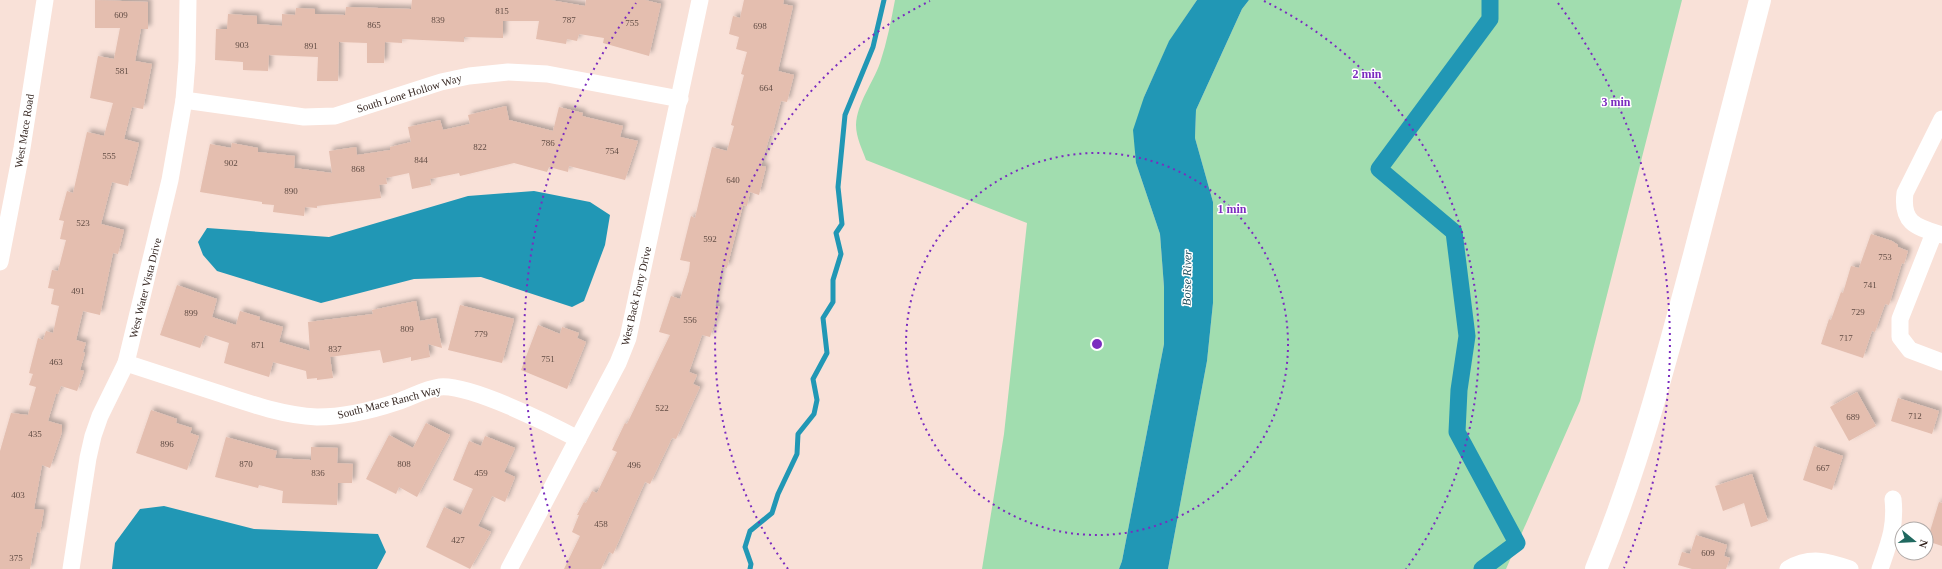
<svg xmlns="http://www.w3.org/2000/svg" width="1942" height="569" viewBox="0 0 1942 569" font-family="'Times New Roman',serif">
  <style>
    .green { fill: #a1ddaf }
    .water { fill: #2197b5 }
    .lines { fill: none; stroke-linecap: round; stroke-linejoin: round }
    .stream { stroke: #2197b5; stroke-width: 5 }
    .canal { stroke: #2197b5; stroke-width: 17 }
    .building { fill: #e4beaf; filter: url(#shadow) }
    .minor { stroke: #fff; stroke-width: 17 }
    .major { stroke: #fff; stroke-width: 22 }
    .ring { fill: none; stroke: #7b2cbf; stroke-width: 2; stroke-dasharray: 2 4 }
    .labels { text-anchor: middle; stroke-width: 3; stroke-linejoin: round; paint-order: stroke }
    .number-label { font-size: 9px; fill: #624d45 }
    .street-label { font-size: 11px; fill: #362722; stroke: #fff }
    .water-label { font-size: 12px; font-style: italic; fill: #23515f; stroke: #fff }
    .centre { fill: #7b2cbf; stroke: #fff; stroke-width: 2 }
    .ring-label { font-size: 12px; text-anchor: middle; font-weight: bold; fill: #7b2cbf; stroke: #fff; stroke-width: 3; stroke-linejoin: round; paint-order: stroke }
  </style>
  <defs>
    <filter id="shadow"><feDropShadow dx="3.5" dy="-3.5" stdDeviation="2" flood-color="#0004"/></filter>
  </defs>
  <rect width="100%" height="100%" fill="#f9e1d8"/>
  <g class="green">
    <path d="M 895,0 L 1197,0 L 1169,42 L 1144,97 L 1136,163 L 1160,234 L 1164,287 L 1164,344 L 1122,561 L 1119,569 L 982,569 L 1004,434 L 1027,223 L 866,160 C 862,149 856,137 856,125 C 857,103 873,83 880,63 C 887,42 891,21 895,0 Z"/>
    <polygon points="1249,0 1682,0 1580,401 1506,569 1168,569 1207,361 1213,303 1213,202 1195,138 1196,110 1242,9"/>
  </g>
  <g class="water">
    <polygon points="1197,0 1249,0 1242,9 1196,110 1195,138 1213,202 1213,303 1207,361 1168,569 1119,569 1122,561 1164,344 1164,287 1160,234 1136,163 1133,130 1144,97 1169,41"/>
    <polygon points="534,191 590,202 610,215 605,245 584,301 572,307 481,277 414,279 321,303 217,271 203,255 198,242 207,228 329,237 468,196"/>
    <polygon points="164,506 254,529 378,534 386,552 377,569 112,569 115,543 140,509"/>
  </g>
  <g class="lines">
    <polyline class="stream" points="750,569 751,564 745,547 750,531 772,513 778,494 797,454 798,434 814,414 817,400 813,379 827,353 823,318 833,302 833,280 841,254 836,233 842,224 838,187 845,115 873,47 884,0"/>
    <polyline class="canal" points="1482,569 1517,543 1457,432 1459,390 1467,336 1454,232 1379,169 1490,19 1490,0"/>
  </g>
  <g class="building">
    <polygon points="95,0 148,2 148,29 141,29 135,61 152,64 143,109 132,107 124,139 139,143 128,186 112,182 101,224 124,230 118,254 113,253 100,315 83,311 76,340 86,343 83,352 85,353 80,370 84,371 80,383 77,391 61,386 58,394 56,394 48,421 62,425 62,432 50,468 42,465 34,509 44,510 40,533 37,532 30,569 0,569 0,451 11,413 28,415 36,387 29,385 33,374 29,373 38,338 43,340 46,331 53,333 59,306 51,304 54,289 48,288 52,270 58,271 66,240 60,239 64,221 59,220 67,191 73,193 87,132 104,136 113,103 90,98 98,56 114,59 120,28 95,28"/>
    <polygon points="412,0 550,0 585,6 586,0 645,0 661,4 649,56 603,43 604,38 579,34 577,41 567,39 566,44 536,39 539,21 503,21 503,38 464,37 464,42 402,39 402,43 385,42 384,63 367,63 367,43 339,42 338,81 317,81 318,57 269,55 268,71 243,70 243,62 215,60 216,29 227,29 228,14 257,16 257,24 282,26 282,14 295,15 296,8 315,9 315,14 345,15 346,7 411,9"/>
    <polygon points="744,0 784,0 783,4 793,6 778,71 794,75 787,102 781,101 772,136 770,135 761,166 766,167 759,195 750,192 747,206 743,205 727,268 722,267 715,306 720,307 710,337 702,335 689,372 697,375 693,384 700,387 676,439 672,438 650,484 645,482 613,554 609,552 601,569 564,569 580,536 572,532 579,515 577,515 584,502 586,503 592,491 597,493 617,452 612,450 625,423 627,424 670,335 659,332 671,296 680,299 689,271 690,262 680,260 691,216 695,218 712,147 727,151 734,126 731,125 744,75 741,74 747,52 736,49 739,37 729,34 733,16 740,18"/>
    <polygon points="506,106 509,120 553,131 559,107 583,113 582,116 623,126 620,137 638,141 625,180 569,166 568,172 549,167 547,172 514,163 460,176 459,173 430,179 431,185 412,189 409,173 386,178 387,184 379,185 381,198 317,206 317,208 305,207 304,216 273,212 274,205 262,204 262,202 200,192 210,144 231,148 232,143 258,148 258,152 295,156 294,168 332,173 329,151 356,147 357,155 390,150 390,147 411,142 408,127 440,120 443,130 470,124 468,115"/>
    <polygon points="1871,234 1892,241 1898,245 1898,247 1908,251 1904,264 1902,263 1889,305 1885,304 1875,332 1872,331 1863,358 1821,344 1829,319 1831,320 1841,292 1843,293 1851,266 1859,268"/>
    <polygon points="177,285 217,299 212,317 236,325 240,311 260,317 259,320 283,327 279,342 310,351 308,322 373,314 372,310 416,301 420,321 436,318 442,348 428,344 430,357 411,361 411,357 383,363 380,350 330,357 333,378 317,380 317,378 307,379 306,371 273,362 269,377 224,363 229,343 205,335 200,348 160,335"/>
    <polygon points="460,305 514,319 502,363 448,350"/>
    <polygon points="538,325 560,334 562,327 579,333 577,338 586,342 567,389 521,370"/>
    <polygon points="1857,392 1876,426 1849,441 1830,407"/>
    <polygon points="1898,398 1939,411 1932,434 1891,421"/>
    <polygon points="151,410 177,419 176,423 192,428 190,433 199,436 187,470 136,453"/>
    <polygon points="426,423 450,435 417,497 399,487 396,494 366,479 389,435 413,448"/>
    <polygon points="485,436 515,448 504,472 515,477 505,502 492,496 478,526 491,532 470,569 426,547 444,507 461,515 473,489 453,480 469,441 481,446"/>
    <polygon points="226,437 277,451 275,458 311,460 311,447 338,448 337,463 353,464 352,483 338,483 337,505 282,503 283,491 259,485 258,488 215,477"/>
    <polygon points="1814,446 1843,456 1832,490 1803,480"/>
    <polygon points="1752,474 1768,521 1751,527 1744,503 1723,511 1715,486"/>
    <polygon points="1939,502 1942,503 1942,546 1927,541"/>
    <polygon points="1696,535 1727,545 1724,556 1730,558 1726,569 1692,569 1678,565 1682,552 1690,554"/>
  </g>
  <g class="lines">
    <g class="minor">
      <polyline points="184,100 304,117 335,116 441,82 469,76 508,72 547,74 680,99"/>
      <path d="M 1942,119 L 1905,193 C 1901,224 1917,227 1942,235"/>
      <polyline points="1934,233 1900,319 1900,337 1910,350 1942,362"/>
      <polyline points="0,262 22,148 45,0"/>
      <path d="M 126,363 C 157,373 187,383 218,393 C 251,404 282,415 317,417 C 343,417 373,410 397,402 C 412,397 425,389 440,387 C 469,384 550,424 578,439"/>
      <polyline points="71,569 88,458 93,436 100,416 126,363 170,180 184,100 187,61 188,0"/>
      <polyline points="509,569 618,363 628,338 700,0"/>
      <path d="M 1788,569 C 1810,556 1827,561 1850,569"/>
      <path d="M 1880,569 C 1889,543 1896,527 1893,499"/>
    </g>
    <path class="major" d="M 1596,569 C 1638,467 1666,361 1694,255 C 1716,170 1738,85 1760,0"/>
  </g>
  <g class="ring">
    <circle cx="1097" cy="344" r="191"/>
    <path d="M788 569A382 382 0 0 1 930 1M1264 1A382 382 0 0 1 1406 569"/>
    <path d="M570 568A573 573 0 0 1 636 3M1558 3A573 573 0 0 1 1624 568"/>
  </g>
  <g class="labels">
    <g class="number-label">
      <text x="502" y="14">815</text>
      <text x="121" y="18">609</text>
      <text x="438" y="23">839</text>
      <text x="569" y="23">787</text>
      <text x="632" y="26">755</text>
      <text x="374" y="28">865</text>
      <text x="760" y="29">698</text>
      <text x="242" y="48">903</text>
      <text x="311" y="49">891</text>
      <text x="122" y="74">581</text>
      <text x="766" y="91">664</text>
      <text x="548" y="146">786</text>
      <text x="480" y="150">822</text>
      <text x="612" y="154">754</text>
      <text x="109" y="159">555</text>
      <text x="421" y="163">844</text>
      <text x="231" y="166">902</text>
      <text x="358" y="172">868</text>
      <text x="733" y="183">640</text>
      <text x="291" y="194">890</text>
      <text x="83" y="226">523</text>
      <text x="710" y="242">592</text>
      <text x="1885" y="260">753</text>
      <text x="1870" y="288">741</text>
      <text x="78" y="294">491</text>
      <text x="1858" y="315">729</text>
      <text x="191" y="316">899</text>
      <text x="690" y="323">556</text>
      <text x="407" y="332">809</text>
      <text x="481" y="337">779</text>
      <text x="1846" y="341">717</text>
      <text x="258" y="348">871</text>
      <text x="335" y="352">837</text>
      <text x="548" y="362">751</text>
      <text x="56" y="365">463</text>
      <text x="662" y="411">522</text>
      <text x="1915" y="419">712</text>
      <text x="1853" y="420">689</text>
      <text x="35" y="437">435</text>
      <text x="167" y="447">896</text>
      <text x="246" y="467">870</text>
      <text x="404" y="467">808</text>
      <text x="634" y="468">496</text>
      <text x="1823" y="471">667</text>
      <text x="318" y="476">836</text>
      <text x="481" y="476">459</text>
      <text x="18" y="498">403</text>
      <text x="601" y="527">458</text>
      <text x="458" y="543">427</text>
      <text x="1708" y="556">609</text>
      <text x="16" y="561">375</text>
    </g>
    <g class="street-label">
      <text transform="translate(409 93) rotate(-17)" y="4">South Lone Hollow Way</text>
      <text transform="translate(24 131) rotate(-81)" y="4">West Mace Road</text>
      <text transform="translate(145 288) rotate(-76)" y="4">West Water Vista Drive</text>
      <text transform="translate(636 296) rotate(-77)" y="4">West Back Forty Drive</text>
      <text transform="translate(389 402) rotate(-14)" y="4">South Mace Ranch Way</text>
    </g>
    <g class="water-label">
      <text transform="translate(1187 278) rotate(-89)" y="4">Boise River</text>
    </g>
  </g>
  <circle cx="1097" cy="344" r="6" class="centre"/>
  <g class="ring-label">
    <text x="1367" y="78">2 min</text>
    <text x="1616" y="106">3 min</text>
    <text x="1232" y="213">1 min</text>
  </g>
  <g transform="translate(1914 541) rotate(108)"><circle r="19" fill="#ffffff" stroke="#afa9a7"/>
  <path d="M0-3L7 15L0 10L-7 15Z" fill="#1f685f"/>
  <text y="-6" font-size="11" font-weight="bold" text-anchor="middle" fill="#362722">N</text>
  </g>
</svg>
